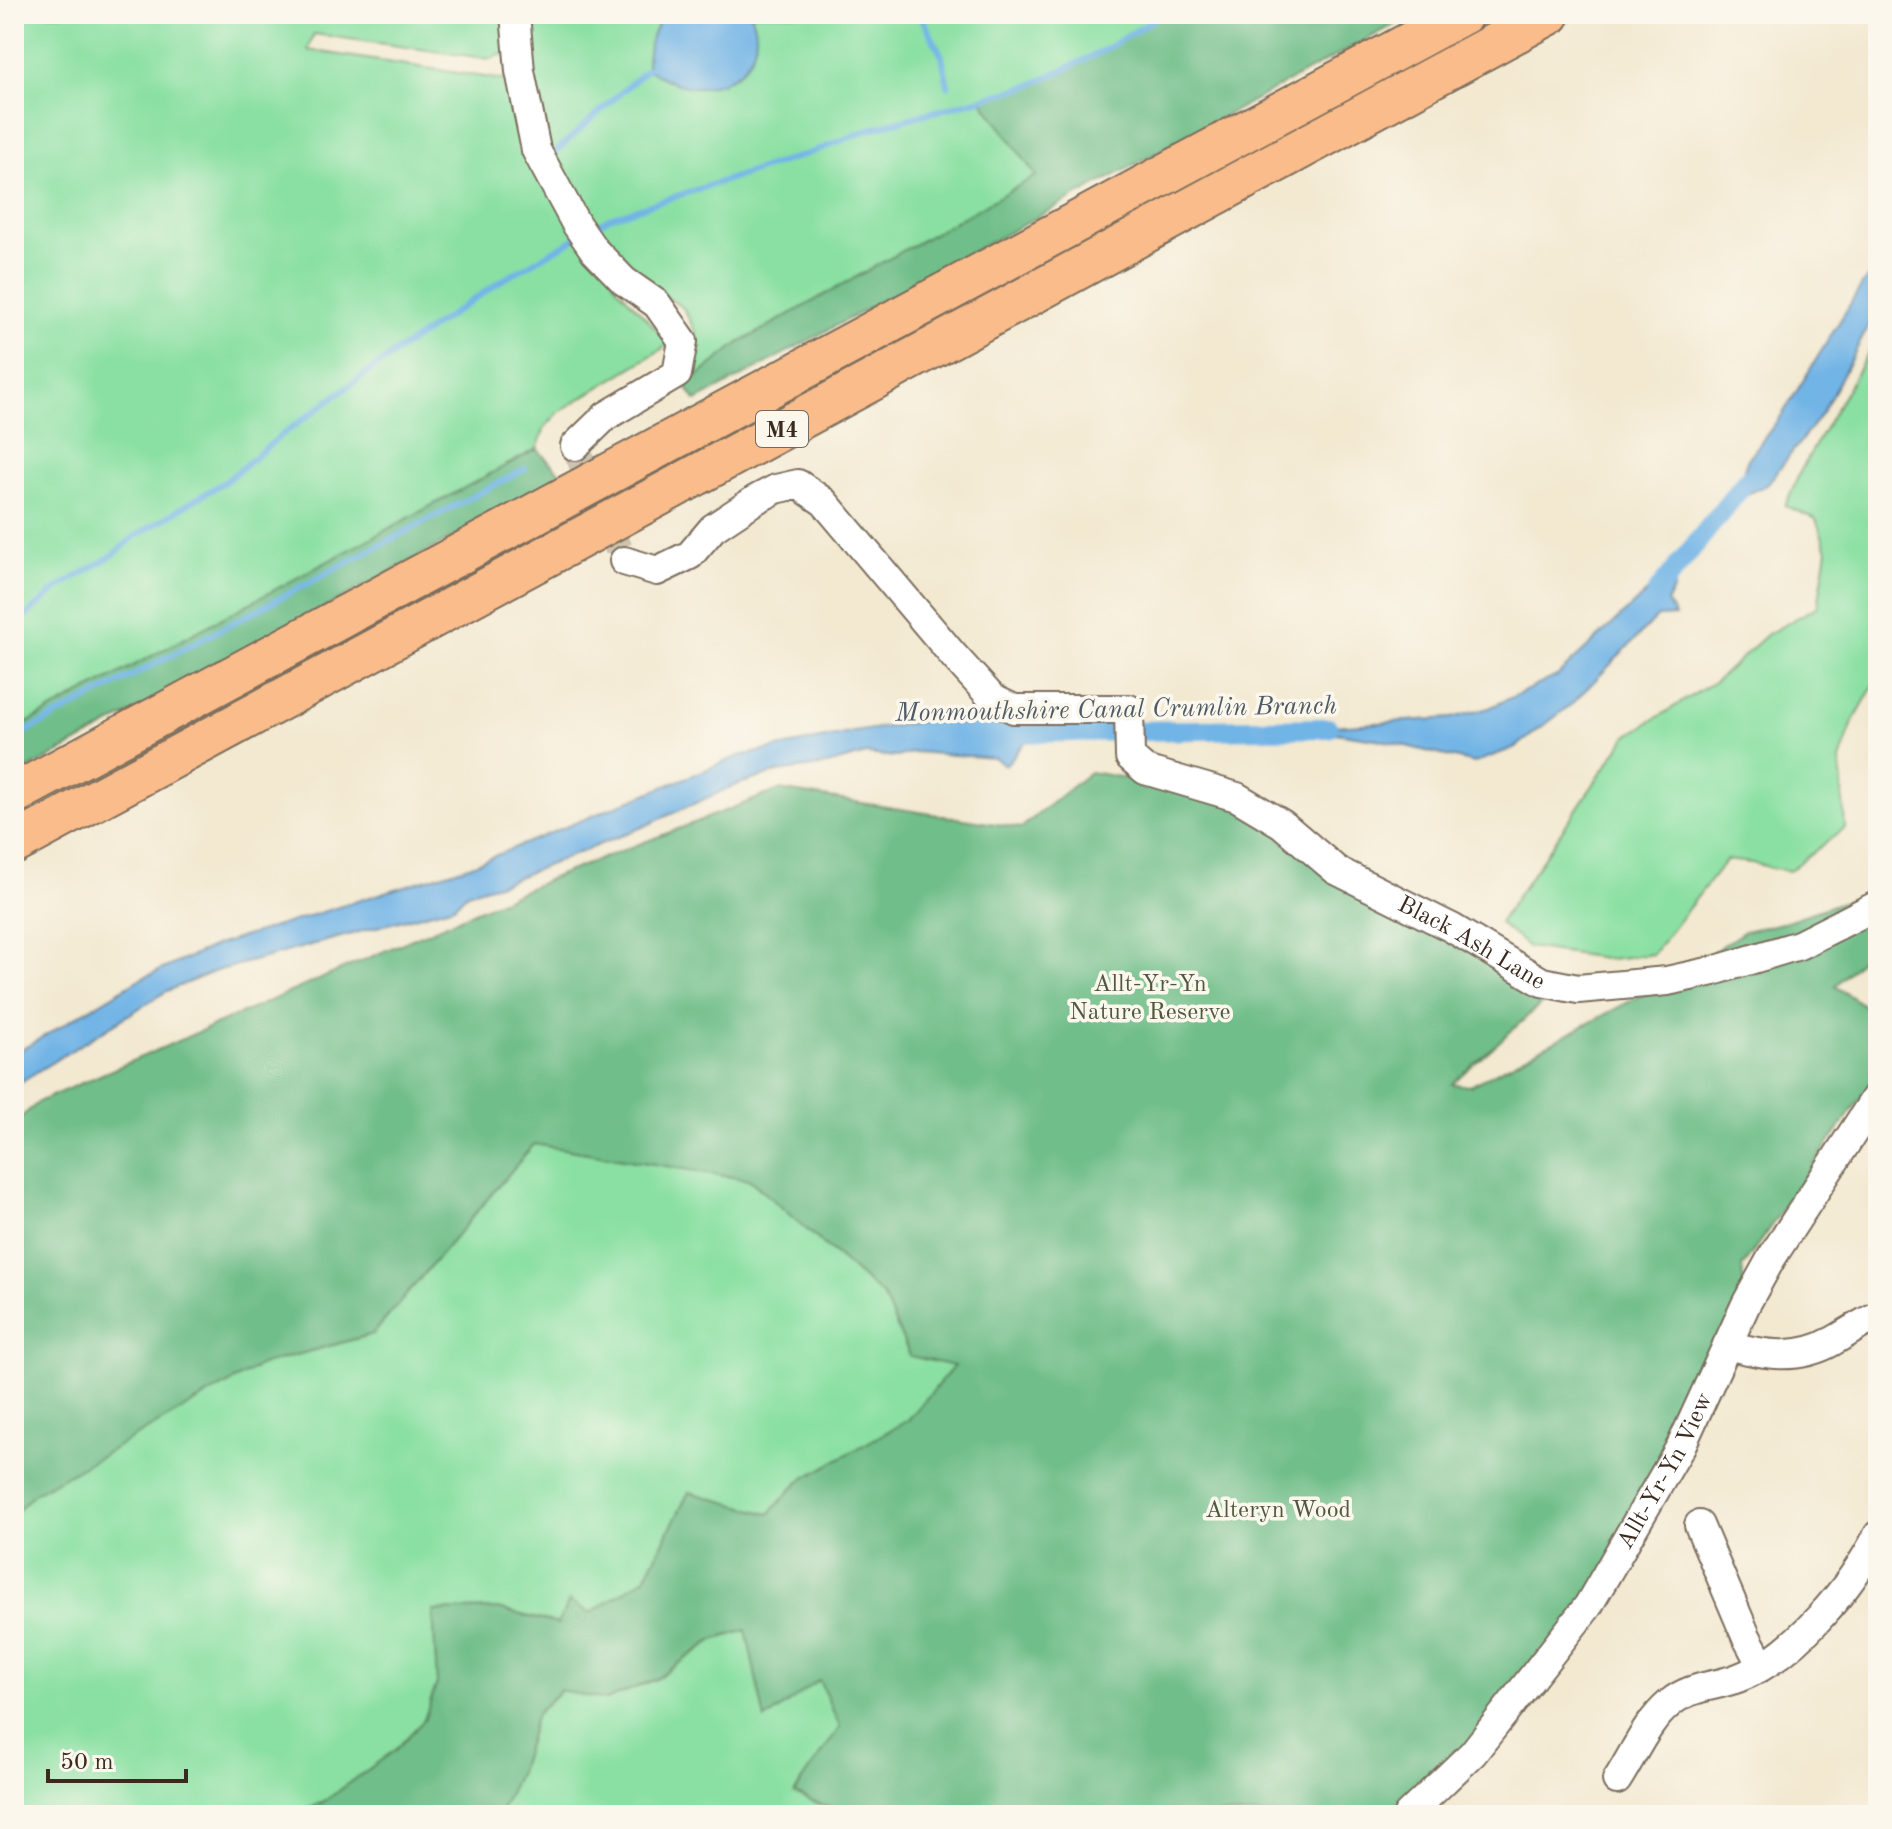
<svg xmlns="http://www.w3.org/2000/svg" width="1892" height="1829" viewBox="0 0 1892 1829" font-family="'Old Standard TT',serif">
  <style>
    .green { fill: #8ae0a3; stroke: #628560; stroke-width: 2 }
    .forest { fill: #6fbe89; stroke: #557454; stroke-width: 2 }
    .water { fill: #71b4e6; stroke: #566f82; stroke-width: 2 }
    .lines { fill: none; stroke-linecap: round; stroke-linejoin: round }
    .stream { stroke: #71b4e6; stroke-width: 6 }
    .canal { stroke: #71b4e6; stroke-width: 20 }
    .minor-tunnel { stroke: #cec3ad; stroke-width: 28; stroke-dasharray: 28 14; stroke-linecap: butt }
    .minor-casing { stroke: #7b6d5d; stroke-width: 32 }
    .highway-casing { stroke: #7b6d5d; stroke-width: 44 }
    .minor { stroke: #fff; stroke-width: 28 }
    .highway { stroke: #f9bc8a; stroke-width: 40 }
    .labels { text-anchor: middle; stroke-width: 7; stroke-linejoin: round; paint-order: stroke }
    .shield { fill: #fbf7ec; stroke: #75685c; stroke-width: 2 }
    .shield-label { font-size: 22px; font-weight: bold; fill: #3b2a1e }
    .street-label { font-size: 24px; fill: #3b2a1e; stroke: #fbf7ec }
    .park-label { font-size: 24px; fill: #4f583f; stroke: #fbf7ec }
    .water-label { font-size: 26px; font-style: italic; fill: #4e5a64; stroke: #fbf7ec }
  </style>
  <rect width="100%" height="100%" fill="#fbf7ec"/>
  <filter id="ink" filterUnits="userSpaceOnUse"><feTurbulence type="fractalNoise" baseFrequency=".0125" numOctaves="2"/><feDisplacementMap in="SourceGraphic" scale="16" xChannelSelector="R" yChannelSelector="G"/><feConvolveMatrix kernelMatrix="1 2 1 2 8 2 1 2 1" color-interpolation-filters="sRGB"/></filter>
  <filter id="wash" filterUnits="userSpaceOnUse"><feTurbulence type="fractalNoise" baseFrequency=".006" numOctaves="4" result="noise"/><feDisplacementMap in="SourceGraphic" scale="32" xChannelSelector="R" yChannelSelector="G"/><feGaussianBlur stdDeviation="1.8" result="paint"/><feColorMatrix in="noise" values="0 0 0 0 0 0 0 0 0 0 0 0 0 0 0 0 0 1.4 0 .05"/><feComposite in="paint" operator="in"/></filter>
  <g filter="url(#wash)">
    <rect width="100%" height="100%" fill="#f3e9d1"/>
    <g class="green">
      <polygon points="14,14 510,14 511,55 499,55 491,59 314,34 308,50 517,82 616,286 670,344 560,411 545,427 537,449 14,730"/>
      <polygon points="520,14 1163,14 1101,52 1029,86 981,99 1037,176 739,343 685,386 697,365 700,349 696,333 684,309 670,299 641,287 589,230 555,172"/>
      <polygon points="1878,336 1878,677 1853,722 1840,760 1845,828 1789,871 1751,863 1726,860 1653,954 1610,959 1528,947 1499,923 1626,737 1717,680 1768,634 1818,606 1827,550 1816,519 1785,506 1802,468"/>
      <polygon points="534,1144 750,1180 883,1296 910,1356 955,1366 908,1420 798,1482 769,1515 689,1492 645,1578 590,1614 559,1624 497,1609 433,1611 437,1683 424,1720 395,1750 325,1801 297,1815 14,1815 14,1515 32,1495 263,1364 373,1334"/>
      <polygon points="747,1630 765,1720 819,1679 840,1727 794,1793 846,1815 499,1815 519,1772 536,1714 561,1690 606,1700 656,1679 714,1640"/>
    </g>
    <g class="forest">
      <polygon points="1163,14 1414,14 696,401 685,386 739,343 1036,176 981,99 1029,86 1101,52"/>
      <polygon points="537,449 564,477 14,777 14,730"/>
      <polygon points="1090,772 1237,797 1550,996 1452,1084 1470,1086 1672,979 1745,931 1778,924 1854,898 1878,897 1878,942 1835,986 1878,1015 1878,1073 1742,1267 1746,1304 1588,1606 1408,1815 846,1815 794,1793 840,1727 819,1680 765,1720 746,1630 713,1640 656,1679 606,1700 560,1690 536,1714 519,1772 499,1815 297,1815 325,1801 395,1750 424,1720 437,1683 433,1611 497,1609 558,1624 569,1601 590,1613 645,1578 689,1492 769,1514 798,1482 908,1420 954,1366 910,1356 883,1296 750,1180 534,1144 373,1334 263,1364 32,1495 14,1515 14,1123 40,1101 559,875 779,790 1021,828"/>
    </g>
    <g class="water">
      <path d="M 665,14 L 751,14 C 769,54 735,89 694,87 C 677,86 661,78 647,69 C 647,46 651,32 665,14 Z"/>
      <polygon points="1878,263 1878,309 1822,413 1767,485 1732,501 1748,459 1782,415 1862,285"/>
      <polygon points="1672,574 1674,588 1667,602 1675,616 1658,617 1650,624 1573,703 1516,747 1474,763 1382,740 1302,728 1452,718 1489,708 1557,676 1647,592"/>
      <path d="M 924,721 L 1006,723 L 1036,733 C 1022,741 1017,755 1005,765 L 995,758 L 914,752 L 896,757 L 866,754 L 827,765 L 778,772 L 733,786 L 638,829 L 508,881 L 467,893 L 454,906 L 216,971 L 167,991 L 14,1086 L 14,1054 L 138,980 L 217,945 L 472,865 L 739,756 L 854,732 Z"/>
    </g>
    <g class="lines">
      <g class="stream">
        <polyline points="920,14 942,56 948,86"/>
        <polyline points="553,154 647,69"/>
        <polyline points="589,230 609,218 813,152 870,129 1029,86 1101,52 1163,14"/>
        <polyline points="14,626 59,587 113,555 134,537 226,481 283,434 396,352 501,281 576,238"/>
        <polyline points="14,738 525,469"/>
      </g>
      <g class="canal">
        <polyline points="1657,592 1747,480"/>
        <polyline points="1008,733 1328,728"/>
      </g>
    </g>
  </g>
  <g filter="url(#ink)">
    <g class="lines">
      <polyline class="minor-tunnel" points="575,446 624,561"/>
      <defs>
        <g id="minor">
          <polyline points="515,14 520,71 536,150 576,224 594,250 624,281 657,304 683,341 677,374 606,416 575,446"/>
          <path id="s1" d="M 624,561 L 657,571 L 690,555 L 713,528 L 755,500 L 776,489 L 798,484 L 824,502 L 953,655 L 993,699 L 1014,709 L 1129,709 L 1130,757 L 1145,770 L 1237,797 L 1282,824 L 1336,870 L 1452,928 L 1542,982 L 1578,989 L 1667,981 L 1713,971 L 1799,945 L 1878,905"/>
          <path d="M 1727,1345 C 1765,1355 1798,1361 1833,1341 C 1848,1333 1862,1322 1878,1316"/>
          <polyline points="1699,1525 1746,1636 1762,1666"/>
          <path d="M 1617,1780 C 1634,1754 1646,1723 1670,1703 C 1690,1686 1714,1687 1738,1678 C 1793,1658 1852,1586 1878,1535"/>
          <path id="s2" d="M 1408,1815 L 1473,1753 L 1588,1606 L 1681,1446 L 1746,1304 L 1772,1257 L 1878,1094"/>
        </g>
        <g id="highway">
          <polyline points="14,794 1463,14"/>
          <polyline points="14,844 1550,14"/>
        </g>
      </defs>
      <use href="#minor" class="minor-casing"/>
      <use href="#highway" class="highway-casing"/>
      <use href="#minor" class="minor"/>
      <use href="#highway" class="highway"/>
    </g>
  </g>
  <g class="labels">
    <rect class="shield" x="756" y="411" width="52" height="36" rx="6"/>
    <g class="shield-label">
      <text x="782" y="437">M4</text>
    </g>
    <g class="street-label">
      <text dy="8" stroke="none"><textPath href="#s1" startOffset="1074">Black Ash Lane</textPath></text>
      <text dy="8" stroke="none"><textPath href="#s2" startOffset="432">Allt-Yr-Yn View</textPath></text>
    </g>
    <g class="park-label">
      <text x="1150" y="991">Allt-Yr-Yn<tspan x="1150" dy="28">Nature Reserve</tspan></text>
      <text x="1278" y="1517">Alteryn Wood</text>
    </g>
    <g class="water-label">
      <text transform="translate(1116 708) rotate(-1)" y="9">Monmouthshire Canal Crumlin Branch</text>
    </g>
  </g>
  <rect width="1892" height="1829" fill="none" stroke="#fbf7ec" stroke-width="48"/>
  <path d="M48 1769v12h138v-12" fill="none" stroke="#3b2a1e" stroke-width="4"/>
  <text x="60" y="1769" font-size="24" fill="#3b2a1e" stroke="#fbf7ec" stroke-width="6" paint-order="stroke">50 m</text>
</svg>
